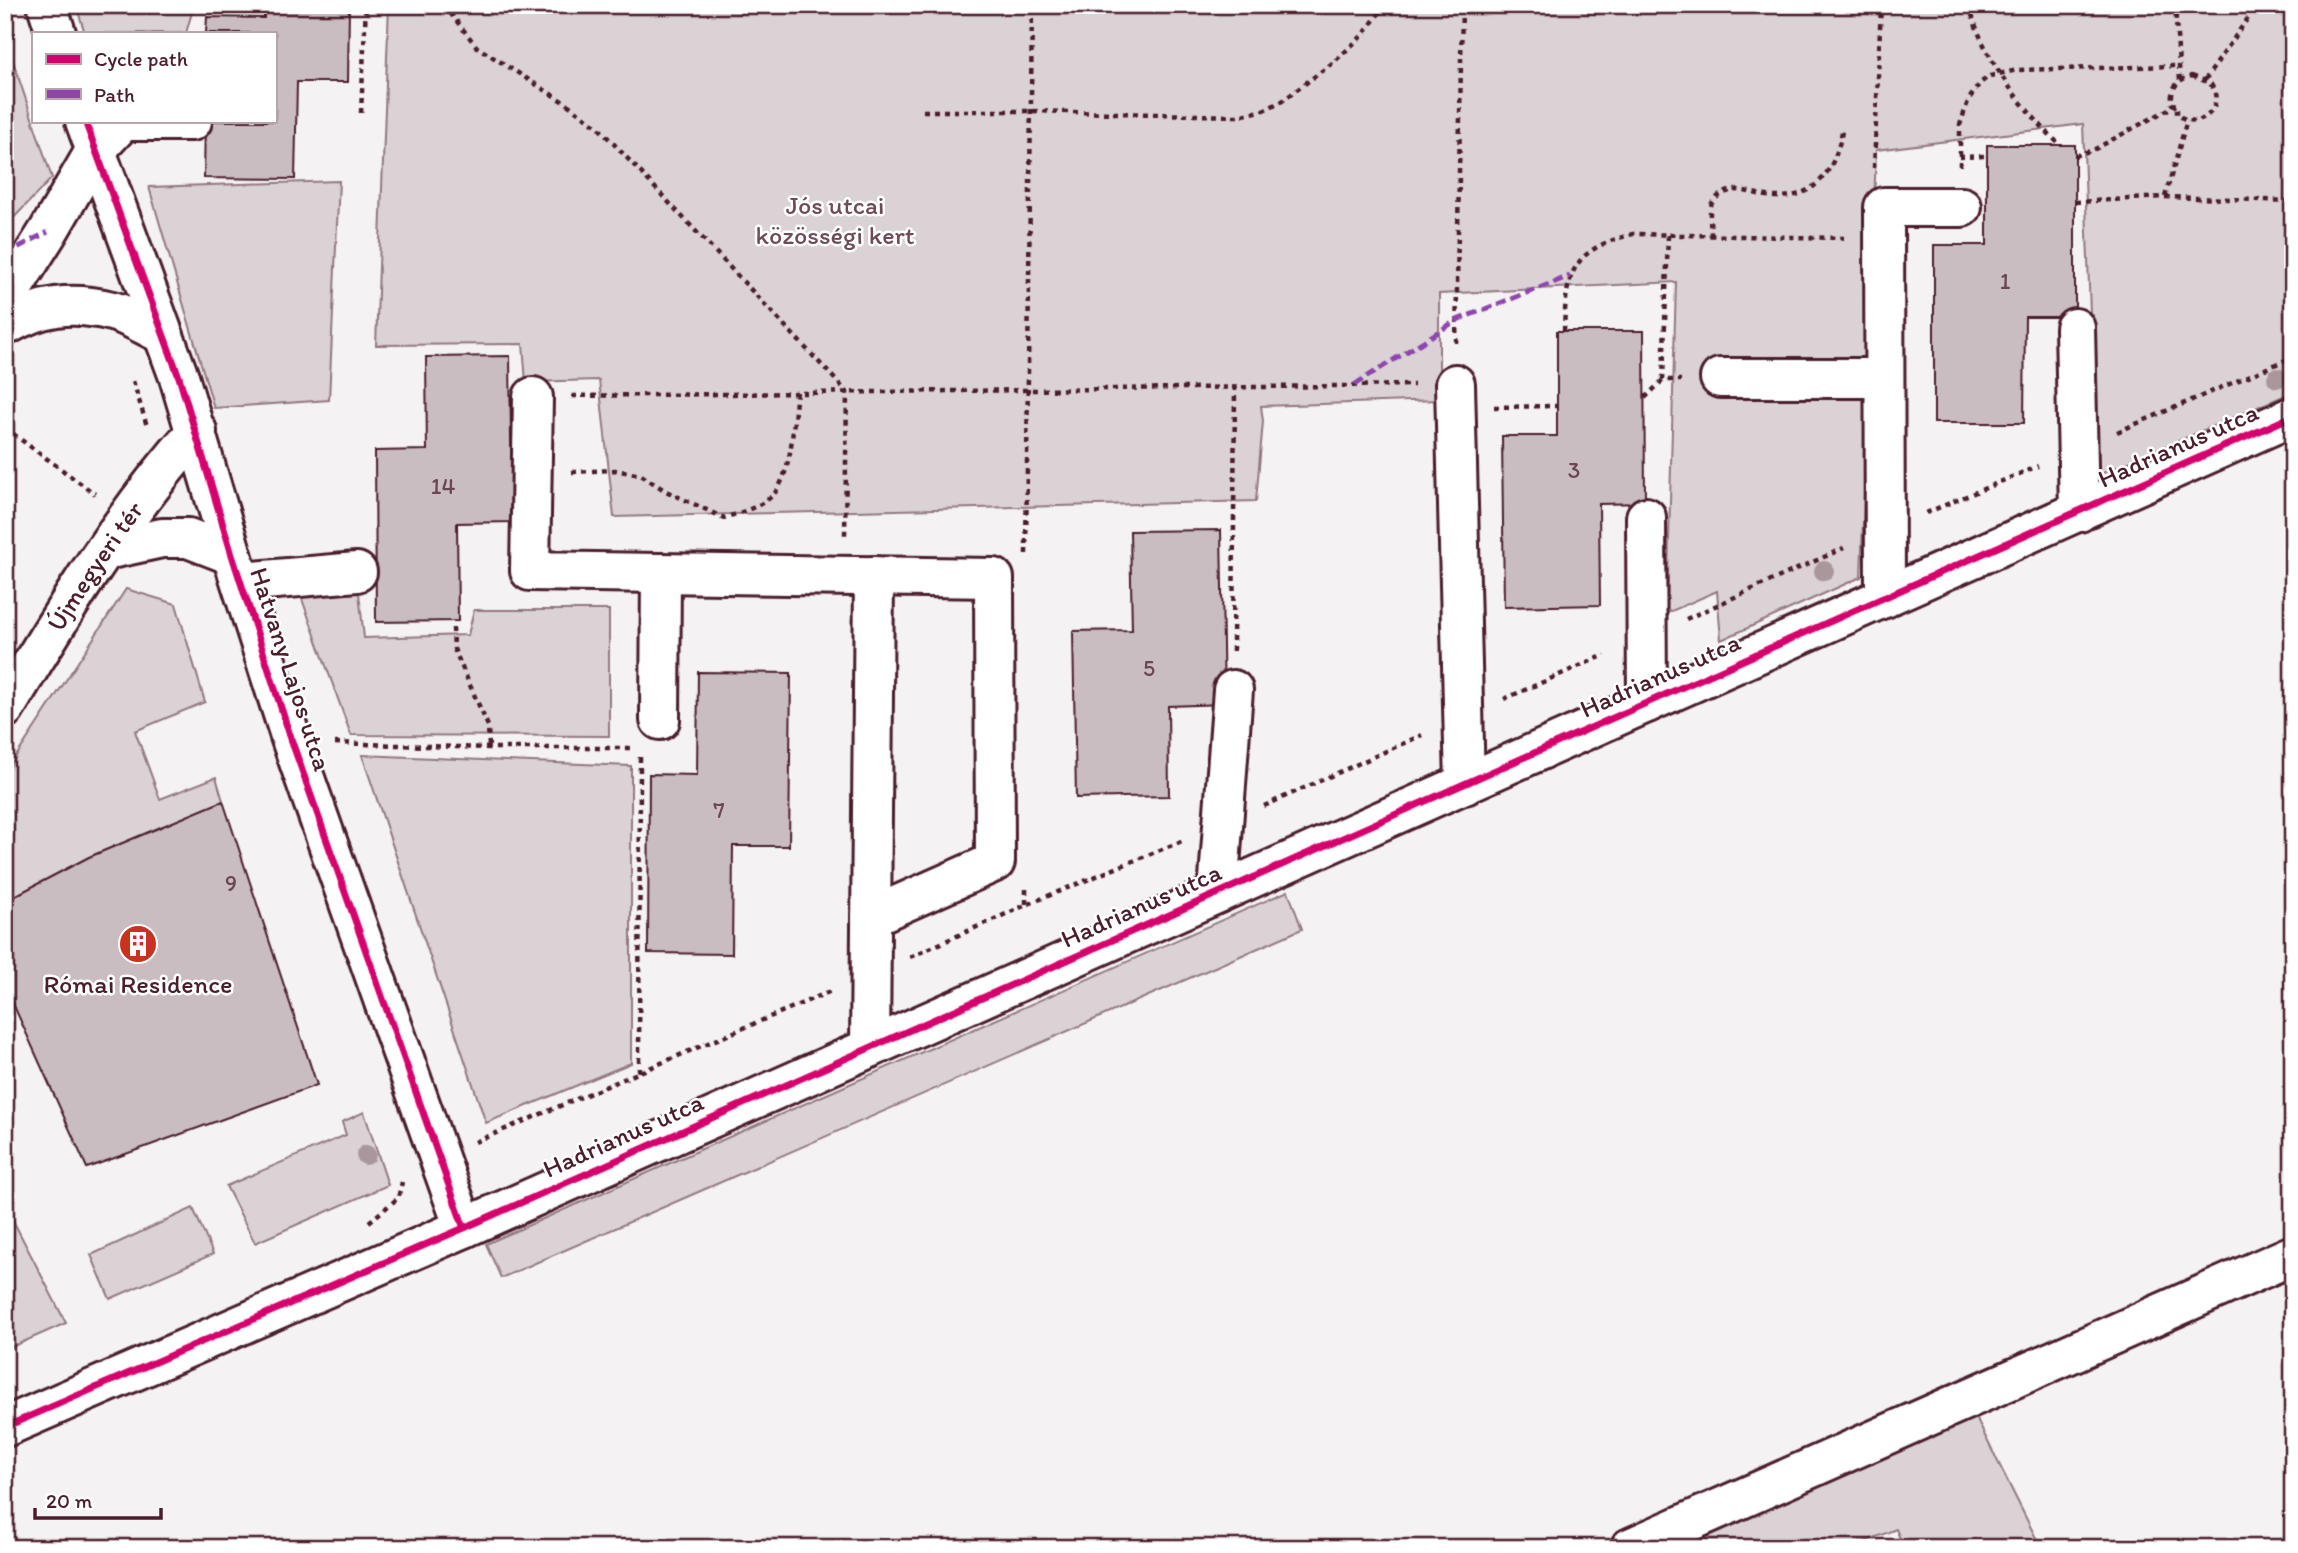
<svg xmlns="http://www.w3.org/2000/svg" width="2298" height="1553" viewBox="0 0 2298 1553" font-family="Itim,sans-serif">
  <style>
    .green { fill: #dbd2d5; stroke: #927880; stroke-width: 2 }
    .building { fill: #cabdc1; stroke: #4a1f2b; stroke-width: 2 }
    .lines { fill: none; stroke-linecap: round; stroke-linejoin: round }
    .minor-casing { stroke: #4a1f2b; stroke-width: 44 }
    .path { stroke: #4a1f2b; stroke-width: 4.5; stroke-dasharray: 5 5; stroke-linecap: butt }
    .minor { stroke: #fff; stroke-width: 38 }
    .quiet { stroke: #8e44ad; stroke-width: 5; stroke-dasharray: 10 5; stroke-linecap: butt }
    .cycleway-casing { stroke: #fff; stroke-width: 11 }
    .cycleway { stroke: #d6006c; stroke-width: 7 }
    .tree { fill: #aa979c }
    .labels { text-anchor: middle; stroke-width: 5; stroke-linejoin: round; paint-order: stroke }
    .number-label { font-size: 23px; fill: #6a4650 }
    .park-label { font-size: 26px; fill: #6e4c56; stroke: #fff }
    .street-label { font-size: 26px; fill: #4a1f2b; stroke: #fff }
    .poi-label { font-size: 26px; fill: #4a1f2b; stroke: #fff }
  </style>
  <rect width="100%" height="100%" fill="#f4f2f2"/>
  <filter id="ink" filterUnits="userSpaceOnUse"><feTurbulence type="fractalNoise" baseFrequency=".0143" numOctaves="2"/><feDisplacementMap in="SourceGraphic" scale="14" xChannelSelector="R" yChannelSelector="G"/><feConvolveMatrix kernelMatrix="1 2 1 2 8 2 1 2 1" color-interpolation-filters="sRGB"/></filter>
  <g filter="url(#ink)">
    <g class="green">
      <polygon points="76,5 194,5 186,33 85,33"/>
      <polygon points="389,5 2293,5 2293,392 2096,476 2083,124 1876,150 1861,577 1721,640 1717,591 1667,613 1676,282 1439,294 1439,400 1261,406 1263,421 1256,501 614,517 599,380 526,382 523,344 376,345"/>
      <polygon points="5,37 52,178 5,227"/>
      <polygon points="339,181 329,400 214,408 149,187"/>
      <polygon points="358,584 364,638 468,635 474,610 609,610 609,736 351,735 298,588"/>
      <polygon points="126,589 176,604 205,702 135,731 160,799 216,777 223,801 89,857 5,901 5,773"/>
      <polygon points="362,755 631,766 631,1063 486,1123"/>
      <polygon points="1288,891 1302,929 501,1278 486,1244"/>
      <polygon points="364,1112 388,1185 255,1243 226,1186 346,1135 342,1122"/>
      <polygon points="5,1205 66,1323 5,1350"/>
      <polygon points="193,1208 213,1254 110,1299 91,1255"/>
      <polygon points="1962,1390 2041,1548 1904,1548 1896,1529 1849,1548 1635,1548"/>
    </g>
    <g class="building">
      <polygon points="264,5 349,5 348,82 297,82 295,179 204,178 205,121 275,121 275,33 206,33 207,17 264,18"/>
      <polygon points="1987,145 2075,145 2075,317 2025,317 2024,423 1934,423 1934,245 1987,245"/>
      <polygon points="1557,331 1644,331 1645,503 1599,504 1600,605 1504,607 1502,436 1557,436"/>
      <polygon points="510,356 512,522 457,523 458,621 376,622 375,451 427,450 426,357"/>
      <polygon points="1221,530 1224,704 1168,706 1169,796 1076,798 1073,631 1132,630 1130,531"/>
      <polygon points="698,672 791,673 789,846 733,846 732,954 648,953 649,774 697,775"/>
      <polygon points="223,801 317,1085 87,1168 5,986 5,901 89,857"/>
    </g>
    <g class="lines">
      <defs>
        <g id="minor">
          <polyline points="47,5 56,33"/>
          <polyline points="85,121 179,377 232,555 292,742 464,1228"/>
          <polyline points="5,300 48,232 95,151 123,121 192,121"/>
          <path d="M 5,326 C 40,305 72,301 112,311 C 129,315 147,327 163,334"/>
          <polyline points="2075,328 2079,512"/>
          <polyline points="1720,378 1884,378"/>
          <polyline points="1455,384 1465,785"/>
          <polyline points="533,397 530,571 994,578 995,862 871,917"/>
          <polyline points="1646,517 1647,703"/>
          <polyline points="106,550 162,538 188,538 232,555"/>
          <polyline points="241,582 357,572"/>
          <polyline points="1885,598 1884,207 1962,207"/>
          <path id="s1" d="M 5,708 C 63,612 122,514 197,431"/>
          <polyline points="660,720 661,573"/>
          <polyline points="1218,893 1233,690"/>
          <polyline points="870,1048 874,576"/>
          <polyline points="5,1427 464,1228 2293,416"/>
          <polyline points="1630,1548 2293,1255"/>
        </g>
      </defs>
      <use href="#minor" class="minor-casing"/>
      <g class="path">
        <polyline points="444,5 477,47 570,106 597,126 847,392 845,536"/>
        <path d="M 1969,5 C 1984,60 2020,106 2060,145"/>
        <polyline points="2175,5 2180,81"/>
        <path d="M 2192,76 L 2210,83 C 2221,98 2215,113 2199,121 L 2187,120 L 2177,115 L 2177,105 L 2172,104 C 2170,89 2177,79 2192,76 Z"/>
        <polyline points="2205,80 2257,5"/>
        <polyline points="923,111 1031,111 1237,116 1261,111 1281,102 1335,61 1364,34 1385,5"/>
        <polyline points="361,113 366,5"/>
        <polyline points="2075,156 2095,149 2176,105"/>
        <polyline points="1959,157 1987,156"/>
        <polyline points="1960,166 1960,125 1965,110 1969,99 1980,83 1990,76 2017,70 2179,66"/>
        <polyline points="1874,168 1881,5"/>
        <polyline points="2165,197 2187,120"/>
        <polyline points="2075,202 2165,197 2293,201"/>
        <polyline points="1668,235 1663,380 1681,380"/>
        <path d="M 1711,236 C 1711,226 1708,213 1712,203 C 1716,196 1726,191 1735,190 C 1748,190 1763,197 1777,197 C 1818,198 1836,167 1842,131"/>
        <path d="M 1564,331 C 1566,272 1571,250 1633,234 L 1844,238"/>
        <polyline points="1456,343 1462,5"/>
        <polyline points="5,376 11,364"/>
        <polyline points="133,381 147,426"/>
        <polyline points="572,396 1414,385"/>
        <polyline points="1645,398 1663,380"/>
        <polyline points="1494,407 1556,406"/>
        <polyline points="5,428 95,494"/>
        <polyline points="2117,432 2293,357"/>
        <path d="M 572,472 L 615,470 L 641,475 L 666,491 L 724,518 C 741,512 766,506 777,490 C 793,465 793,421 797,392"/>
        <polyline points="1926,513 2038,466"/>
        <polyline points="1026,554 1032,5"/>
        <polyline points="1686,619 1844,548"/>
        <polyline points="453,628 454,649 488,726 489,748"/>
        <polyline points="1233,651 1235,386"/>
        <polyline points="1504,699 1605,655"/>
        <polyline points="335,743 489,748 631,748"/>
        <polyline points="1264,806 1422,735"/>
        <polyline points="1026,889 1026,905"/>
        <polyline points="910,957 1026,905 1182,841"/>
        <polyline points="639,1072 640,755"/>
        <polyline points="475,1142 831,991"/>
        <polyline points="369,1222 398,1198 402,1182"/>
      </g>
      <use href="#minor" class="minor"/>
      <g class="quiet">
        <polyline points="5,254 48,232"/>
        <polyline points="1354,385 1457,320 1570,276"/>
      </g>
      <defs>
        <g id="cycleway">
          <polyline points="85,121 179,377 232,555 292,742 464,1228"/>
          <polyline points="5,1427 464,1228 2293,416"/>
        </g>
      </defs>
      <use href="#cycleway" class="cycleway-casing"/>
      <use href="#cycleway" class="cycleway"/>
    </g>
    <g class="tree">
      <circle cx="2277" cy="378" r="10"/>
      <circle cx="1824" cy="571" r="10"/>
      <circle cx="366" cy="1155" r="10"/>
    </g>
  </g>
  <defs>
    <symbol id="building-disc" viewBox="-11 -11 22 22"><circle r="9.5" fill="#c8321e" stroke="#fff"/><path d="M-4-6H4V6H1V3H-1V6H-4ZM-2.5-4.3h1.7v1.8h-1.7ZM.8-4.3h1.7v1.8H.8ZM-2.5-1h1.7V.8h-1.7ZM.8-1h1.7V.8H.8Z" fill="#fff"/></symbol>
  </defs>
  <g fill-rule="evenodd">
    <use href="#building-disc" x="116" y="922" width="44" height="44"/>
  </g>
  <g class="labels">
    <g class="number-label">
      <text x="2005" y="289">1</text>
      <text x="1574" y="478">3</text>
      <text x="443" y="494">14</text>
      <text x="1149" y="676">5</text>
      <text x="719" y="818">7</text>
      <text x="231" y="891">9</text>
    </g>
    <g class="park-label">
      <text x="835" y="214">Jós utcai<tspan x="835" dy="30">közösségi kert</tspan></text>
    </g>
    <g class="street-label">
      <text transform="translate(2178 445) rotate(-24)" y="9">Hadrianus utca</text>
      <text dy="9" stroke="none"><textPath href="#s1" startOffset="168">Újmegyeri tér</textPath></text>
      <text transform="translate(291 669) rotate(72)" y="9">Hatvany Lajos utca</text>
      <text transform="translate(1660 675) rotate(-24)" y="9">Hadrianus utca</text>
      <text transform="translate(1141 905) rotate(-24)" y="9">Hadrianus utca</text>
      <text transform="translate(623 1135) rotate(-24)" y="9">Hadrianus utca</text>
    </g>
    <g class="poi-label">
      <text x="138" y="993">Római Residence</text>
    </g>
  </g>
  <rect width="2298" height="1553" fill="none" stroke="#fff" stroke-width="28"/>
  <rect x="14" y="14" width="2270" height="1525" fill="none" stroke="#4a1f2b" stroke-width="2.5" filter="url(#ink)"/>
  <rect x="32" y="32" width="245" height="91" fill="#ffffff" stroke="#b7a5aa" stroke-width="2"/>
  <rect x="46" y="54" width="35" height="10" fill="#d6006c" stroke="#b7a5aa" stroke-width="2"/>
  <text x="94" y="66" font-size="21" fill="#4a1f2b">Cycle path</text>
  <rect x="46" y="89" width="35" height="10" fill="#8e44ad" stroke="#b7a5aa" stroke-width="2"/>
  <text x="94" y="102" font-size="21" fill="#4a1f2b">Path</text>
  <path d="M35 1508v10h126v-10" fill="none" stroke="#4a1f2b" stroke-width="3.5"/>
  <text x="46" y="1508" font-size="21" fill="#4a1f2b" stroke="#ffffff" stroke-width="5" paint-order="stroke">20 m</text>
</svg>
